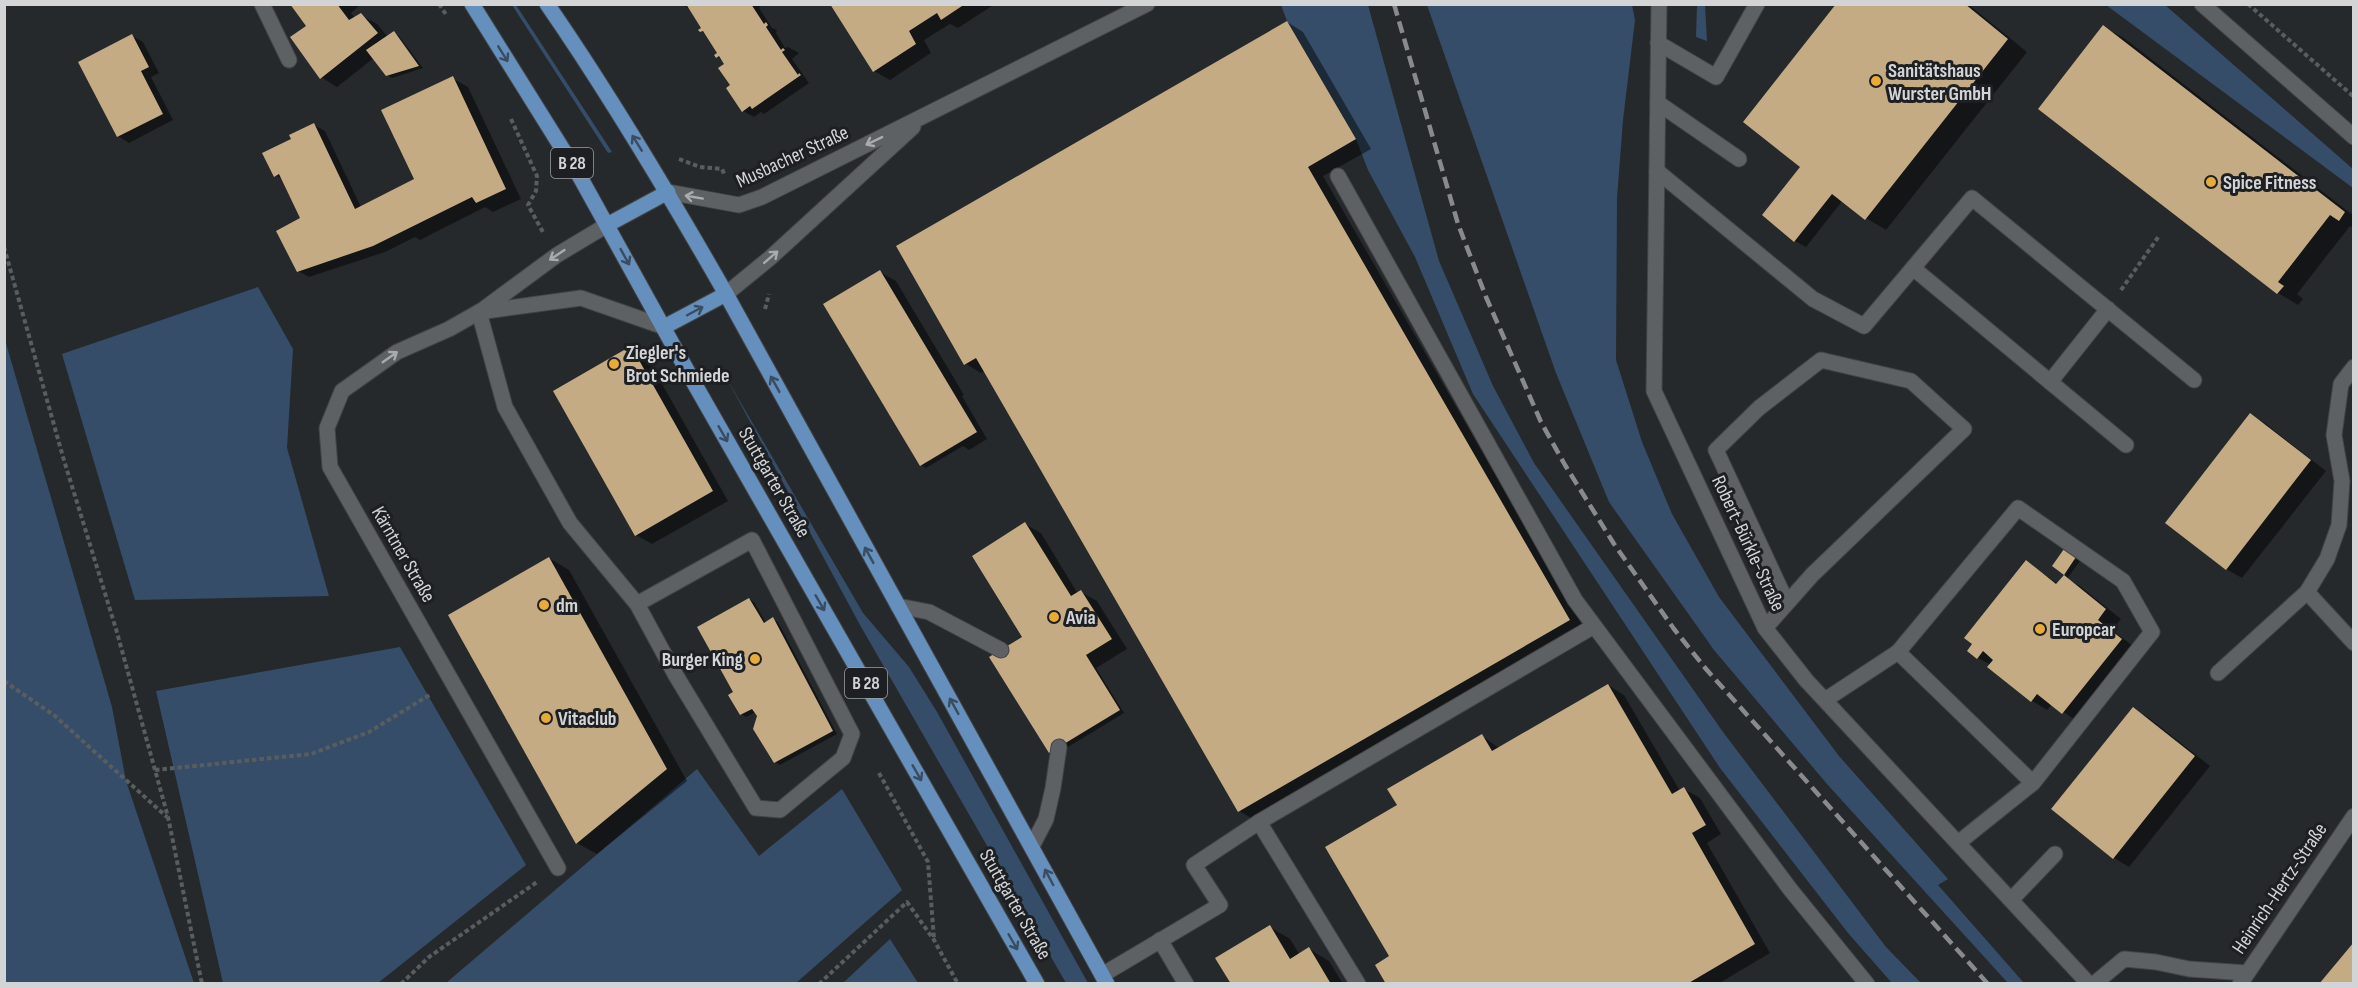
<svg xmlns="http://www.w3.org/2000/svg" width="2358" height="988" viewBox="0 0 2358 988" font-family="'Sofia Sans Condensed',sans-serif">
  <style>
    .green { fill: #354d68 }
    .shadow { fill: #0007 }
    .building { fill: #c5ab83 }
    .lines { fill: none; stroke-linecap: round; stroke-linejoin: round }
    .service-casing { stroke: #424446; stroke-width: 17 }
    .minor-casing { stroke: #424446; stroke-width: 17 }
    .tertiary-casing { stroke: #424446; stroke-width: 17 }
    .primary-casing { stroke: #424446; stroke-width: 17 }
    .path { stroke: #5a5d60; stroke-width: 4; stroke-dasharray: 4.5 3; stroke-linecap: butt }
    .service { stroke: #5e6164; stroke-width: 15 }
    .minor { stroke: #5e6164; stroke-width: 15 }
    .tertiary { stroke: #5e6164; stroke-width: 15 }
    .primary { stroke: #658fbd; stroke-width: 15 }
    .rail { stroke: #888a8d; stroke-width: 4.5; stroke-dasharray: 12 6; stroke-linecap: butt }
    .oneway { stroke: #3a4c60 }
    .oneway2 { stroke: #a9acae }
    .poi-dot { fill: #e9ab38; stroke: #1d1f22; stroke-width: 2 }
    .labels { text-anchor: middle; stroke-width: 6; stroke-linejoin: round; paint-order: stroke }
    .shield { fill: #1d1f22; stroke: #9c9ea0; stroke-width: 1.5 }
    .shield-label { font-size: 18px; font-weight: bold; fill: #d2d4d6 }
    .poi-label { font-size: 20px; font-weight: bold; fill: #d2d4d6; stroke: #1d1f22; text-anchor: start }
    .street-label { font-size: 20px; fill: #d2d4d6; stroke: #1d1f22 }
  </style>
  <rect width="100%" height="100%" fill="#26292c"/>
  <g class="green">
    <polygon points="512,5 516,5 612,152 608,153"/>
    <polygon points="1281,5 1368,5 1439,261 1493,386 1534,463 1723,732 1886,947 1921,983 1892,983 1848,933 1720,768 1473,394 1415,257 1368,170 1356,139 1287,21"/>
    <polygon points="1427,5 1632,5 1635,20 1623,120 1617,198 1616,360 1642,442 1672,514 1719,597 1839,756 1948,879 1938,885 2024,983 2008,983 1827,784 1714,650 1609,502 1556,373"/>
    <polygon points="1697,5 1705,5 1707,41 1696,37"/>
    <polygon points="2106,5 2165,5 2353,169 2353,188"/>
    <polygon points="258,287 293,349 287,448 329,596 135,600 62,354"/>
    <polygon points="5,340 112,707 126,781 194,983 5,983"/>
    <polygon points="727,379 863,613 909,667 937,712 1088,983 1066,983 860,625"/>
    <polygon points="400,647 526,865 378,983 223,983 156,691"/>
    <polygon points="697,769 759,856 842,789 902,890 796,983 446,983"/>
    <polygon points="890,939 918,983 843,983"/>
  </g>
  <g class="shadow">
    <polygon points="292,4 361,4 351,13 355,18 361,15 377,24 388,37 394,33 399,36 423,68 392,78 387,75 374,58 337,87 321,77 308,26"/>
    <polygon points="759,4 761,6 759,8 772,28 777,30 776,33 785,48 788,47 799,53 792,59 809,83 764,114 761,112 754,117 743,111 732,85 726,64 717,56 719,54 707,35 701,31 703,28 691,10 683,5"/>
    <polygon points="833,4 995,4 958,28 950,24 924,40 931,53 890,80 874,71"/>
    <polygon points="1837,4 1968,4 2027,52 1886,230 1866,218 1843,200 1806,247 1795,241 1802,167"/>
    <polygon points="1287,22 1303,32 1371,149 1323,176 1585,630 1255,820 1239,811 985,371 981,373 966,364"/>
    <polygon points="2104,27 2124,38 2354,216 2354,228 2350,226 2297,294 2303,299 2298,305 2278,293 2040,109"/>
    <polygon points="132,36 143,42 159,73 151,77 173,120 129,143 118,136"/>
    <polygon points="452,78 468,87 521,199 493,212 485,207 420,240 415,237 385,252 309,277 298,271 302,218 284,180 275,175 293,139 314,125 325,131 361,207 416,179"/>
    <polygon points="880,272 896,281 964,395 962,396 987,439 969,450 963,446 926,468 921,465"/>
    <polygon points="631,348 647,357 728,501 652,544 636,535"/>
    <polygon points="2250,415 2266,424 2326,471 2242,578 2226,569"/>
    <polygon points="1025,524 1041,533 1078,594 1081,592 1097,601 1127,649 1096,668 1124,713 1055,755 1050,752 1024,637"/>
    <polygon points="2069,554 2080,561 2067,579 2080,586 2121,619 2112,630 2137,649 2078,722 2052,704 2047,710 2031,700 1991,665 1978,658 2026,562 2058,584 2066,574 2054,566"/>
    <polygon points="549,558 569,570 687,781 597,854 577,843"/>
    <polygon points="749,599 754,602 766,623 773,619 778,622 837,734 780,765 775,762 758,716 756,712 746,717 741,714 735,692"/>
    <polygon points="1608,685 1624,695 1680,791 1684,789 1700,798 1721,834 1707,843 1770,953 1718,984 1387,984 1391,957 1399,806 1482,736 1499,748"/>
    <polygon points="2133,709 2149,718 2210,766 2129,867 2114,858"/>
    <polygon points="1270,927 1290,939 1300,955 1309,949 1329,961 1343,984 1232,984"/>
  </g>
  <g class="building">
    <polygon points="290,4 337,4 349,20 361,13 378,33 320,79 290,37 306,26"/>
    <polygon points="686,4 751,4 764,24 766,22 768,25 766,27 781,50 783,48 785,50 782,52 798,75 799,73 801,75 752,109 750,106 742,112 726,88 730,85 718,68 724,64 719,56 716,58 714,55 717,53 703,31 700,32 698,30 701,28"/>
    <polygon points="830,4 965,4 941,20 937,13 909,31 916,44 873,72"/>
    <polygon points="1836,4 1965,4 2008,39 1865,220 1832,194 1794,242 1762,215 1800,167 1743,122"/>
    <polygon points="1287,21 1356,139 1308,167 1570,620 1238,812 976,358 964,365 896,246"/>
    <polygon points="2103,25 2345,212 2339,221 2330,215 2278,282 2284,286 2277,294 2038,109"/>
    <polygon points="394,31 419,66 386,76 366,50"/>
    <polygon points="132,34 149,67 141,71 163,114 117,137 78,62"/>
    <polygon points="453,76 506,189 476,203 472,197 373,246 297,272 276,231 300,218 279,174 274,177 262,153 291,139 289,135 314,123 355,209 414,179 381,110"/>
    <polygon points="880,270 977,432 920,466 823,304"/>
    <polygon points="631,346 713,491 635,536 553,391"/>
    <polygon points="2250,413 2311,460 2226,570 2165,523"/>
    <polygon points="1025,522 1071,596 1081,590 1112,639 1086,655 1120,710 1049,753 989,657 1022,637 972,556"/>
    <polygon points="2064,549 2076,557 2064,575 2052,566"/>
    <polygon points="549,557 667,769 576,844 448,615"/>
    <polygon points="2026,560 2056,584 2064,575 2106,609 2098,620 2122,639 2062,714 2037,694 2031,702 1987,667 1993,660 1983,651 1977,659 1967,651 1972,644 1964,638"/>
    <polygon points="749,598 764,623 773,617 833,731 774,763 753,729 757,716 752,709 740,715 728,695 733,692 697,627"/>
    <polygon points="1608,684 1672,794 1684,787 1706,825 1692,833 1755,944 1687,984 1386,984 1375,965 1389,956 1325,847 1397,805 1387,789 1482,734 1492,751"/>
    <polygon points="2133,707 2195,756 2113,859 2051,809"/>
    <polygon points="1270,925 1290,959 1309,947 1331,984 1231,984 1215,958"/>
    <polygon points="2354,942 2354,984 2319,984"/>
  </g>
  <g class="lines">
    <defs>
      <g id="service">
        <polyline points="262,4 289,60"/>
        <polyline points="1658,43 1716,77 1757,4"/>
        <polyline points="1658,103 1739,159"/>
        <polyline points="1657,171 1813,299 1864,326 1972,198 2194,380"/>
        <polyline points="1338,176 1575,600 1790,889 1867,984"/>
        <polyline points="1913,268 2126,445"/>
        <polyline points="479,312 505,407 570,523 637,604 675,674 756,808 780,810 843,758 852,734 752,540 637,604"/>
        <polyline points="2050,382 2108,309"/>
        <polyline points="2307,592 2354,643"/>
        <polyline points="898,606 929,612 1001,650"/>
        <polyline points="1765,628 1812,575 1964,429 1911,381 1821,360 1759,408 1716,450 1787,603"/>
        <polyline points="2218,673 2307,592 2327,559 2339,525 2342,481 2334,435 2341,384 2354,367"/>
        <polyline points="1825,700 1898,652"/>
        <polyline points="1259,822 1358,984"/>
        <polyline points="1958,843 2033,783 1898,652 2018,508 2123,581 2152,632 2033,783"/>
        <polyline points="1032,846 1046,819 1053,788 1059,747"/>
        <polyline points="2011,900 2055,854"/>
        <polyline points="1160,940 1186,984"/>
        <polyline points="1102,975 1220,905 1194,865 1259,822 1594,626"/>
        <polyline points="2094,984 2124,959 2156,962 2189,969 2247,973"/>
      </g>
      <g id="minor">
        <polyline points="1659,4 1654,391 1765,628 1806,680 2089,984"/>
        <polyline points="481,311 557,255 607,225"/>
        <polyline points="558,868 330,467 327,428 342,391 397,352 449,329 479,312 581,298 664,327"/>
        <polyline points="2240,984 2354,816"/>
      </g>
      <g id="tertiary">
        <polyline points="2202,4 2354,137"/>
        <polyline points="668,192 739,205 762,197 1147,4"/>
        <polyline points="726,294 770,258 913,127"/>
      </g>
      <g id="primary">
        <polyline points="472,4 580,177 694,383 1037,984"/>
        <path d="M 547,4 C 612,98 670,196 726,294 L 1107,984"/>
        <polyline points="607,225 668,192"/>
        <polyline points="664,327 726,294"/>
      </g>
    </defs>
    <use href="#service" class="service-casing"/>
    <use href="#minor" class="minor-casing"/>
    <use href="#tertiary" class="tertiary-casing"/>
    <use href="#primary" class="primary-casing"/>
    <g class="path">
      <polyline points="439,4 447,16"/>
      <polyline points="2248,4 2354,97"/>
      <polyline points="511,119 537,176 536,191 528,205 544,234"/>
      <polyline points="679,159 700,167 722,169 725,176"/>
      <polyline points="4,247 63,457 116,629 168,817 202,984"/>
      <polyline points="2121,290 2159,236"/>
      <polyline points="765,309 769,294"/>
      <polyline points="4,681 55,716 167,817"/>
      <polyline points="155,770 311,754 369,732 431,694"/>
      <polyline points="879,773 928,862 934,939"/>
      <polyline points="401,984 429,957 537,882"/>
      <polyline points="819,984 907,902 934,940 958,984"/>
    </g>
    <use href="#service" class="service"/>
    <use href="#minor" class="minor"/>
    <use href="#tertiary" class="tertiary"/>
    <use href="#primary" class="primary"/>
    <polyline class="rail" points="1394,4 1458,224 1486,297 1541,422 1565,465 1614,544 1674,629 1706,669 1988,984"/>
  </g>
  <defs><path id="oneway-shaft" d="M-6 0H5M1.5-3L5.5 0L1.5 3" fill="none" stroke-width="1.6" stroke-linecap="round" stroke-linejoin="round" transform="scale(1.5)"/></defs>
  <g class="oneway">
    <use href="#oneway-shaft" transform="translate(503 54) rotate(58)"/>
    <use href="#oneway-shaft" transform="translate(637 143) rotate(-122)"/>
    <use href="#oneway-shaft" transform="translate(625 257) rotate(61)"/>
    <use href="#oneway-shaft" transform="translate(695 311) rotate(-28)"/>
    <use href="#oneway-shaft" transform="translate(775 384) rotate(-119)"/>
    <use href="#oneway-shaft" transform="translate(723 434) rotate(60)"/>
    <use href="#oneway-shaft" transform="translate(869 555) rotate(-119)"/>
    <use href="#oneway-shaft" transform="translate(820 603) rotate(60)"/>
    <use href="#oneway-shaft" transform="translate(954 706) rotate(-119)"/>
    <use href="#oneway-shaft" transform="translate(917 773) rotate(60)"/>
    <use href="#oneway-shaft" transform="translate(1049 877) rotate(-118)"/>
    <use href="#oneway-shaft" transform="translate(1013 942) rotate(60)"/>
  </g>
  <g class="oneway2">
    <use href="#oneway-shaft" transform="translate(874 141) rotate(154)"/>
    <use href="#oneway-shaft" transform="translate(694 197) rotate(-170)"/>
    <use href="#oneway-shaft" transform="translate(557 255) rotate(146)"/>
    <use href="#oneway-shaft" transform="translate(771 257) rotate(-41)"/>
    <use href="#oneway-shaft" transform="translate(390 357) rotate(-35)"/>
  </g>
  <g class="poi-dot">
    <circle cx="1876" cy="81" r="6"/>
    <circle cx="2211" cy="182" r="6"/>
    <circle cx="614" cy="364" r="6"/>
    <circle cx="544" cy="605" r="6"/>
    <circle cx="1054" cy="617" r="6"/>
    <circle cx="2040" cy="629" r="6"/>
    <circle cx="755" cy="659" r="6"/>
    <circle cx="546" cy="718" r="6"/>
  </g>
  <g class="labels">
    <g class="shield">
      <rect x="551" y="148" width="42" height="30" rx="4.5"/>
      <rect x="845" y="668" width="42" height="30" rx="4.5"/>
    </g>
    <g class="shield-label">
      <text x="572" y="169">B 28</text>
      <text x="866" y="689">B 28</text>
    </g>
    <g class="poi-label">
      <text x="1888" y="77">Sanitätshaus<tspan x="1888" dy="23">Wurster GmbH</tspan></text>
      <text x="2223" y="189">Spice Fitness</text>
      <text x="626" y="359">Ziegler's<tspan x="626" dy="23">Brot Schmiede</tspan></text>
      <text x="556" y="612">dm</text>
      <text x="1066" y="624">Avia</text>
      <text x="2052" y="636">Europcar</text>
      <text x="743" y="666" text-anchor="end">Burger King</text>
      <text x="558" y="725">Vitaclub</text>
    </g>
    <g class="street-label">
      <text transform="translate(792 156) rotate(-25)" y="7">Musbacher Straße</text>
      <text transform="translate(775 482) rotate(60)" y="7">Stuttgarter Straße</text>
      <text transform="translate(1749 543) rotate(65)" y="7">Robert-Bürkle-Straße</text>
      <text transform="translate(404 554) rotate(60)" y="7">Kärntner Straße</text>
      <text transform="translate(2279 888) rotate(-56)" y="7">Heinrich-Hertz-Straße</text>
      <text transform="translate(1016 904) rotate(60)" y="7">Stuttgarter Straße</text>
    </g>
  </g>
  <rect width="2358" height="988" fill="none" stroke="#d2d4d6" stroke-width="12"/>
</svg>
